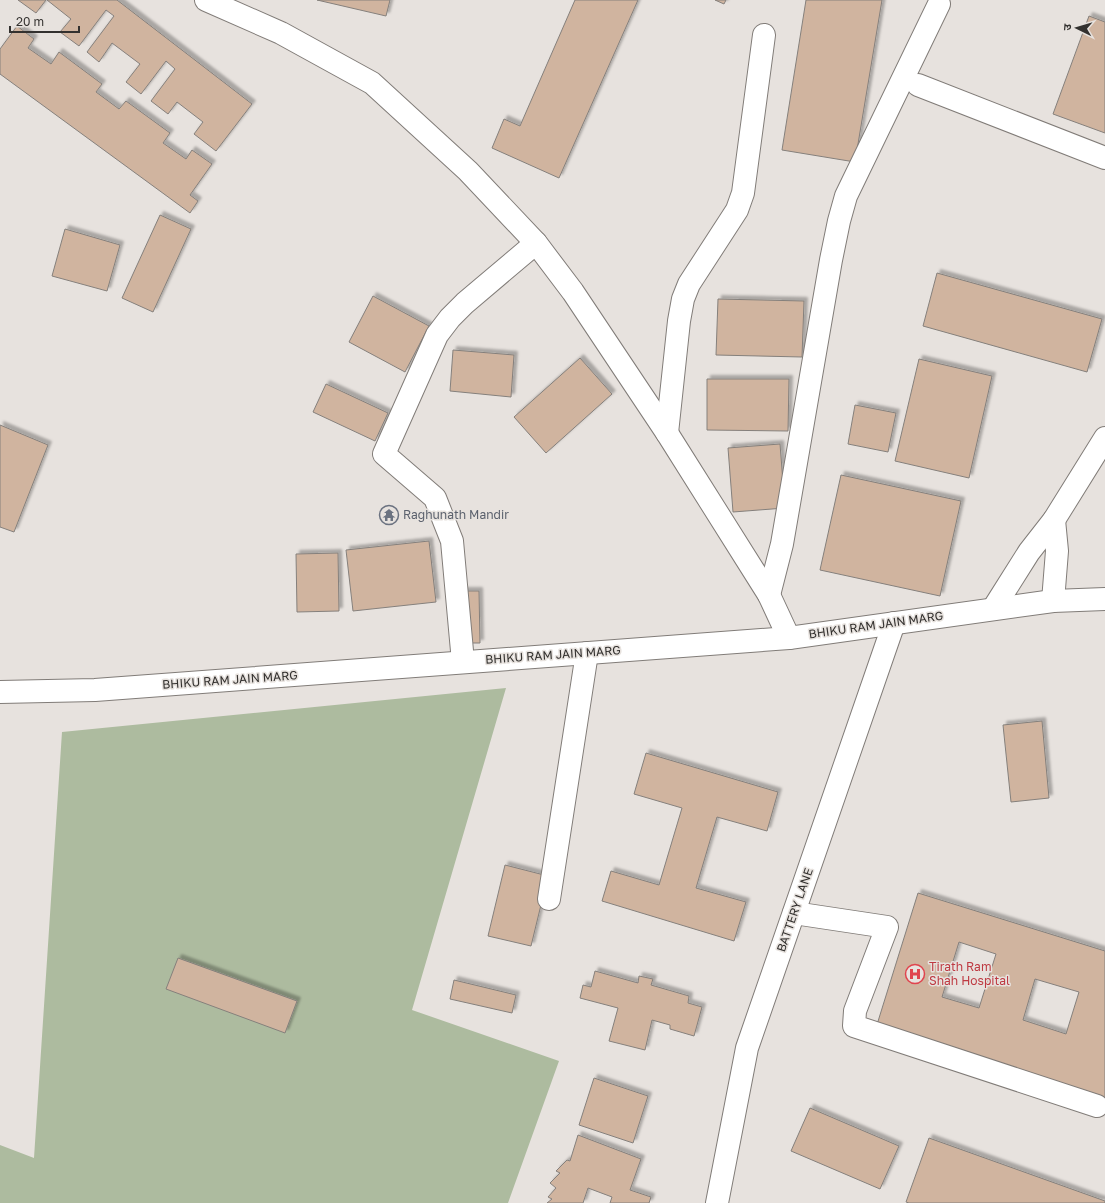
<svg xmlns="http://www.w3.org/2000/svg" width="1105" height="1203" viewBox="0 0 1105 1203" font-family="'Golos Text','Noto Sans Devanagari',sans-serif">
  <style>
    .forest { fill: #adbb9f }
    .building { fill: #d0b49f; stroke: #85807c; fill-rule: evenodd; filter: url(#shadow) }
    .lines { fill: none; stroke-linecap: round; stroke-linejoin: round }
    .minor-casing { stroke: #817c78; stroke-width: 24 }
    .minor { stroke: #fff; stroke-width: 22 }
    .labels { text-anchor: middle; stroke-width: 3; stroke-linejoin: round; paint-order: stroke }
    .worship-label { font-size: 12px; fill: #5b616d; stroke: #e7e2de; text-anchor: start }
    .street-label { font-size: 12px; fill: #33312f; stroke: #e7e2de }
    .health-label { font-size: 12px; fill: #be3a42; stroke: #e7e2de; text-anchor: start }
  </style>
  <defs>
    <filter id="shadow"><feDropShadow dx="3.5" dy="-3.5" stdDeviation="1" flood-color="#0004"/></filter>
  </defs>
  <rect width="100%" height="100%" fill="#e7e2de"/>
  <polygon class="forest" points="506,688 412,1010 559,1061 508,1203 0,1203 0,1145 34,1158 62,732"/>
  <g class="building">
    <polygon points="18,0 46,0 36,13"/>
    <polygon points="47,0 117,0 252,104 216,151 194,134 203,122 177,102 168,114 151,101 175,69 166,61 141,94 126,82 140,64 112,43 99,62 87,52 114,16 106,10 79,46 60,32 71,19"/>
    <polygon points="317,0 390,0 386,16"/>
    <polygon points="575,0 638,0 559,178 492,148 504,119 520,126"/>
    <polygon points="715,0 726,0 724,4"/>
    <polygon points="806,0 882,0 855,162 782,150"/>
    <polygon points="1089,16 1105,22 1105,133 1053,114"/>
    <polygon points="17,26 34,39 28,48 51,64 59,52 102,84 96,92 119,109 126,101 170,133 163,143 186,159 192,150 212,164 190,195 198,201 190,213 0,74 0,49"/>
    <polygon points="160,215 191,229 153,312 122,298"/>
    <polygon points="65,229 120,245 107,291 52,276"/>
    <polygon points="937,273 1102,319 1087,372 923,326"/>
    <polygon points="373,296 429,326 405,372 349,342"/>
    <polygon points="718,299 804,301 802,357 716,355"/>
    <polygon points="453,350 514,355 511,397 450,391"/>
    <polygon points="580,358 612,394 546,453 514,417"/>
    <polygon points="919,359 992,376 969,478 895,461"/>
    <polygon points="707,379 789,379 788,431 707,430"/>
    <polygon points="326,384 388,413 375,441 313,412"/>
    <polygon points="855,405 896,413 888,452 848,444"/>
    <polygon points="0,425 48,445 14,532 0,527"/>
    <polygon points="780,444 785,508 733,512 728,448"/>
    <polygon points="841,475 961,501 940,596 820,570"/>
    <polygon points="429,541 436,602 353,611 346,550"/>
    <polygon points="338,553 339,611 297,612 296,554"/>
    <polygon points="463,591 479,591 480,643 464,643"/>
    <polygon points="1042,721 1049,798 1011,802 1003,725"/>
    <polygon points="646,753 778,792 767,831 717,817 696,888 746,902 734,941 602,901 611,871 659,885 682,808 634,794"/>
    <polygon points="505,865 548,876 531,946 488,936"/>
    <path d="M 918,893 L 1105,951 L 1105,1103 L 875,1031 ZM 959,942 L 996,954 L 979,1008 L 942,997 ZM 1035,979 L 1079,992 L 1066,1034 L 1023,1020 Z"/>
    <polygon points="178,958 297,1001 285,1033 166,989"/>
    <polygon points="595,971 638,983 639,976 653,979 651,985 689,996 688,1003 702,1007 694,1036 670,1029 670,1025 652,1020 645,1050 609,1041 618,1008 580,998 583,985 591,987"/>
    <polygon points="454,980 516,995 512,1013 450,999"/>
    <polygon points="594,1078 648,1096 633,1143 579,1125"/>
    <polygon points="810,1108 899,1146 880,1189 791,1151"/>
    <polygon points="578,1135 641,1159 630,1190 651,1197 649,1203 610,1203 612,1197 588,1188 583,1203 547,1203 552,1199 548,1197 556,1188 550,1183 560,1173 556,1171 567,1160 570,1161"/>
    <polygon points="929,1138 1105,1201 1105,1203 909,1203 906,1202"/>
  </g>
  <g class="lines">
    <defs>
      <g id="minor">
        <polyline points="206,0 281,33 372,83 468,171 536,243 573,292 667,433 769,595 789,638"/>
        <polyline points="918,85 1105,158"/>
        <polyline points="667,433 679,321 683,299 689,284 737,210 743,193 764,35"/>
        <polyline points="769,595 782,544 831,260 839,221 846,196 939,4"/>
        <polyline points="1053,601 1057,551 1054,520"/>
        <polyline points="993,609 1029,552 1054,520 1105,438"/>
        <polyline points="463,662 452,541 435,498 384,454 437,335 450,318 465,303 536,243"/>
        <polyline points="0,692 95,690 789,638 1053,601 1105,599"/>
        <polyline points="549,899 587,653"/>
        <polyline points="794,913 887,927 855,1011 854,1026 1097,1106"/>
        <polyline points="717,1203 747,1048 894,623"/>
      </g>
    </defs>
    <use href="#minor" class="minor-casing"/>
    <use href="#minor" class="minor"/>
  </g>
  <defs>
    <symbol id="temple-ring" viewBox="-11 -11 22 22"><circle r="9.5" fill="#e7e2de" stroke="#6b7280" stroke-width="1.5"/><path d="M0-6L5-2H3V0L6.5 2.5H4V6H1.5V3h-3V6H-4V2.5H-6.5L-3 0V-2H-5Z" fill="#6b7280"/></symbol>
    <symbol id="hospital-ring" viewBox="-11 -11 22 22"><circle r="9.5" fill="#e7e2de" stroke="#e0444e" stroke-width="1.5"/><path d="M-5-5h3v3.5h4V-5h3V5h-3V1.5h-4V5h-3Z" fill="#e0444e"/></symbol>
  </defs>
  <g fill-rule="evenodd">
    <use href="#temple-ring" x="378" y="504" width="22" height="22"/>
    <use href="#hospital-ring" x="904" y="963" width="22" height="22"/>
  </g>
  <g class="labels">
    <g class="worship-label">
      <text x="403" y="519">Raghunath Mandir</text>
    </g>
    <g class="street-label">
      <text transform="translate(876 625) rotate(-8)" y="4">BHIKU RAM JAIN MARG</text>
      <text transform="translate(553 655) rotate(-4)" y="4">BHIKU RAM JAIN MARG</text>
      <text transform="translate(230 680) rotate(-4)" y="4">BHIKU RAM JAIN MARG</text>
      <text transform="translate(795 910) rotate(-71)" y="4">BATTERY LANE</text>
    </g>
    <g class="health-label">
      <text x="929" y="971">Tirath Ram<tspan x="929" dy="14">Shah Hospital</tspan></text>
    </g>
  </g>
  <g transform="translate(1077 28) rotate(275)" stroke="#e7e2de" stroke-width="3" paint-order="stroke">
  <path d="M0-3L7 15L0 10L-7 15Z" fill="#33312f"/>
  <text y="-6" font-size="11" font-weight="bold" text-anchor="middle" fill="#33312f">उ</text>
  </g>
  <path d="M10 26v6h69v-6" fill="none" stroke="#33312f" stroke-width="2"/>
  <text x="16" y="26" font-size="12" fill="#33312f" stroke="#e7e2de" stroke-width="3" paint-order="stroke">20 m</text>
</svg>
